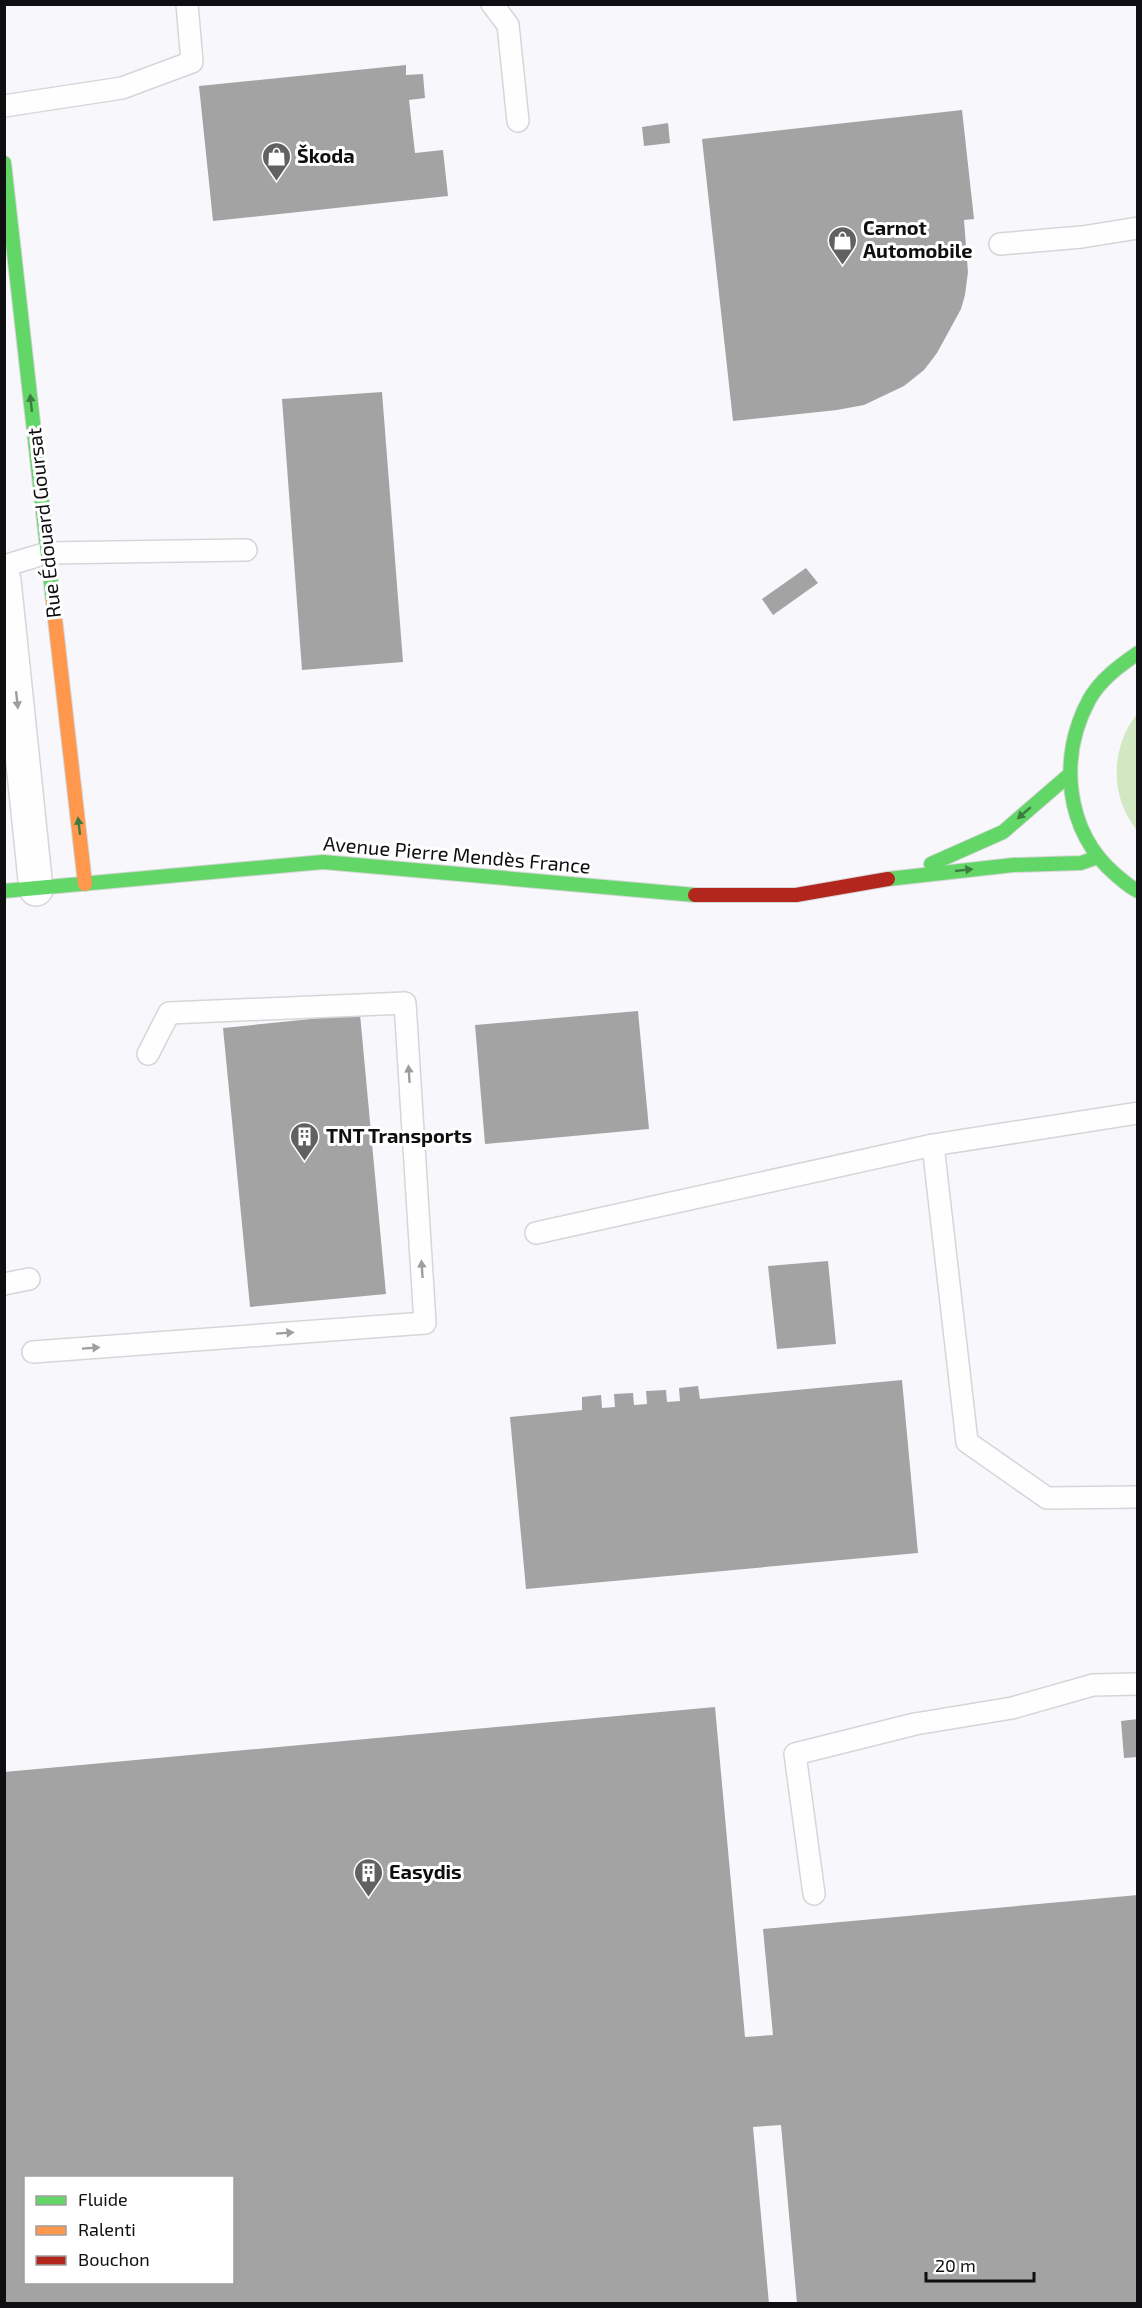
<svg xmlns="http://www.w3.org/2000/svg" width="1142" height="2308" viewBox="0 0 1142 2308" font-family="'Exo 2',sans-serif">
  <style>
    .green { fill: #d2e8c3 }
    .building { fill: #a4a3a4; fill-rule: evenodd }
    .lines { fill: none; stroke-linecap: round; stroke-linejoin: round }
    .lane-casing { stroke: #d6d6d8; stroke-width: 24 }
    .street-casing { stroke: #d6d6d8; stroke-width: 36 }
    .fast-casing { stroke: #d6d6d8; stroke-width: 16 }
    .slow-casing { stroke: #d6d6d8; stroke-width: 16 }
    .jam-casing { stroke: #d6d6d8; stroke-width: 16 }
    .lane { stroke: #fefeff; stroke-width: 21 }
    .street { stroke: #fefeff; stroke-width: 33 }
    .fast { stroke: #63d668; stroke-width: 14 }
    .slow { stroke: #ff974d; stroke-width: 14 }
    .jam { stroke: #b3261e; stroke-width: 14 }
    .oneway { fill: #3d7c41 }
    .oneway2 { fill: #9e9ea0 }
    .labels { text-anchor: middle; stroke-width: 6; stroke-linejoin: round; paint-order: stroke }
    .poi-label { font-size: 20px; font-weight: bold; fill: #0f0f11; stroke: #fff; text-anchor: start }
    .street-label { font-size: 20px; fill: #0f0f11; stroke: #fff }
  </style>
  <rect width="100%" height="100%" fill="#f8f8fc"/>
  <path class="green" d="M 1137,714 L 1137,831 C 1133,825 1128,818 1125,811 C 1110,779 1116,740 1137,714 Z"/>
  <g class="building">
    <polygon points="406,65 406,75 423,74 425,98 409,100 415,153 443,150 448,196 213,221 199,86"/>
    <polygon points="962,110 974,219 964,220 968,272 965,295 961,309 937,353 924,370 904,386 864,405 837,410 733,421 702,139"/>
    <polygon points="668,123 670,143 644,146 642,127"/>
    <polygon points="382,392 403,662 302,670 282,399"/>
    <polygon points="806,568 818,583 773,615 762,599"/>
    <polygon points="638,1011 649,1129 485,1144 475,1025"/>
    <polygon points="360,1014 386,1294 250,1307 223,1028"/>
    <polygon points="828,1261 836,1344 777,1349 768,1266"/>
    <polygon points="902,1380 918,1553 526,1589 510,1417 582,1410 582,1397 601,1395 602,1408 615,1407 614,1394 633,1393 634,1405 647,1404 646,1391 666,1390 667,1402 680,1401 679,1388 698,1386 700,1399"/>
    <path d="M 715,1707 L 745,2037 L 773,2035 L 763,1929 L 1138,1895 L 1138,2304 L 797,2304 L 781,2125 L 753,2127 L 769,2304 L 4,2304 L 4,1772 ZM 26,2178 L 232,2178 L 232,2282 L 26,2282 Z"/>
    <polygon points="1138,1719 1138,1757 1124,1758 1121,1721"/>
  </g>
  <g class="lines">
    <defs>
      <g id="lane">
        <polyline points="492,4 508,25 518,121"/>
        <polyline points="4,106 122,88 192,62 187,4"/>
        <polyline points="1000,244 1082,237 1138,228"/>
        <polyline points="4,566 47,553 246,550"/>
        <polyline points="933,1145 967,1442 1047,1498 1138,1497"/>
        <polyline points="536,1233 933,1145 1138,1113"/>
        <polyline points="4,1284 29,1279"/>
        <polyline points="33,1352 425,1323 405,1003 169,1013 148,1054"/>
        <polyline points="814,1894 795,1754 915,1724 1012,1708 1093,1685 1138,1684"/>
      </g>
      <polyline id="street" points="4,580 36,889"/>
      <g id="fast">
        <polyline points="4,163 53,601"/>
        <path d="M 1138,653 C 1119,666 1100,680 1089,700 C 1058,757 1065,832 1116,875 C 1123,881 1129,887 1138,891"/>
        <polyline points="931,864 1003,832 1069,775"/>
        <polyline points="888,879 1013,865 1081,863 1098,857"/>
        <polyline points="4,891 323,862 695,895"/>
      </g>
      <polyline id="slow" points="53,601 85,884"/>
      <polyline id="jam" points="695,895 796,895 888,879"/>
    </defs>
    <use href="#lane" class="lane-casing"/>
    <use href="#street" class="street-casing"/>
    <use href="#fast" class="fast-casing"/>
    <use href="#slow" class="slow-casing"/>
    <use href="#jam" class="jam-casing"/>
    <use href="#lane" class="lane"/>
    <use href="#street" class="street"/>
    <use href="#fast" class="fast"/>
    <use href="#slow" class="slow"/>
    <use href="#jam" class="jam"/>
  </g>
  <defs><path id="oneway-solid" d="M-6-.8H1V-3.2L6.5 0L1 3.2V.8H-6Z" transform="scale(1.5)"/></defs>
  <g class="oneway">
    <use href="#oneway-solid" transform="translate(31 403) rotate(-96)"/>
    <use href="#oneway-solid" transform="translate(1024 813) rotate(139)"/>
    <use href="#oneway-solid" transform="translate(79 826) rotate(-97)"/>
    <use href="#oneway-solid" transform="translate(964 870) rotate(-6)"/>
  </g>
  <g class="oneway2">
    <use href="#oneway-solid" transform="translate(17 700) rotate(84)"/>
    <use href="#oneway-solid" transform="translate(409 1074) rotate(-94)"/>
    <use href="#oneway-solid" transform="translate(422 1269) rotate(-94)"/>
    <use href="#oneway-solid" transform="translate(285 1333) rotate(-4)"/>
    <use href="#oneway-solid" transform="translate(91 1348) rotate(-4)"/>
  </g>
  <defs>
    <symbol id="shop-pin" viewBox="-11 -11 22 30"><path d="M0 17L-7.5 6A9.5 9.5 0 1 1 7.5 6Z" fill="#616163" stroke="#fff"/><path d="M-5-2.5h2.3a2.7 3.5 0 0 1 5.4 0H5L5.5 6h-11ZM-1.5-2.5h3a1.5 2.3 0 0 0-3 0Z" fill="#fff"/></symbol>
    <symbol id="building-pin" viewBox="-11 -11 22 30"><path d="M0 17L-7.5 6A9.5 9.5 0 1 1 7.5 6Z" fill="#616163" stroke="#fff"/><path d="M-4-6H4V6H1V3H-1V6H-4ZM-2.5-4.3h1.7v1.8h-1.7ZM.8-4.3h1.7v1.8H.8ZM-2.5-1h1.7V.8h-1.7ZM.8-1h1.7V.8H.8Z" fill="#fff"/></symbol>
  </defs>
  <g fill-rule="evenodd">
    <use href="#shop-pin" x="260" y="140" width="33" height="45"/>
    <use href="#shop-pin" x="826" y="224" width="33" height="45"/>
    <use href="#building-pin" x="288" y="1120" width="33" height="45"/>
    <use href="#building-pin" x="352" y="1856" width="33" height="45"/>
  </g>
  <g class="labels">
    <g class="poi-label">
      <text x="297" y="163">Škoda</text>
      <text x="863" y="235">Carnot<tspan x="863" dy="23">Automobile</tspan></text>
      <text x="326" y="1143">TNT Transports</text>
      <text x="389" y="1879">Easydis</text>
    </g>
    <g class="street-label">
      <text transform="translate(44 523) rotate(-96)" y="7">Rue Édouard Goursat</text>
      <text transform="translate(457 855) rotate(5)" y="7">Avenue Pierre Mendès France</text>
    </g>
  </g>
  <rect width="1142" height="2308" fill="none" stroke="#0f0f11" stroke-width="12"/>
  <rect x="24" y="2176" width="210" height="108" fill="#ffffff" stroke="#9f9fa0" stroke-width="1.5"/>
  <rect x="36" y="2196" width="30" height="9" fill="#63d668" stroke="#9f9fa0" stroke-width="1.5"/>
  <text x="78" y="2206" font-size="18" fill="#0f0f11">Fluide</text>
  <rect x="36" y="2226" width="30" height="9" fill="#ff974d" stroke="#9f9fa0" stroke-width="1.5"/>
  <text x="78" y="2236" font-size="18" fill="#0f0f11">Ralenti</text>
  <rect x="36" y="2256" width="30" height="9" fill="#b3261e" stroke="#9f9fa0" stroke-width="1.5"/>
  <text x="78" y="2266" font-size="18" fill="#0f0f11">Bouchon</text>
  <path d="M926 2272v9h108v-9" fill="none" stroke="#0f0f11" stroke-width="3"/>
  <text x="935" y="2272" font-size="18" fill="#0f0f11" stroke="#ffffff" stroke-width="4.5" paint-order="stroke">20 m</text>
</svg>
